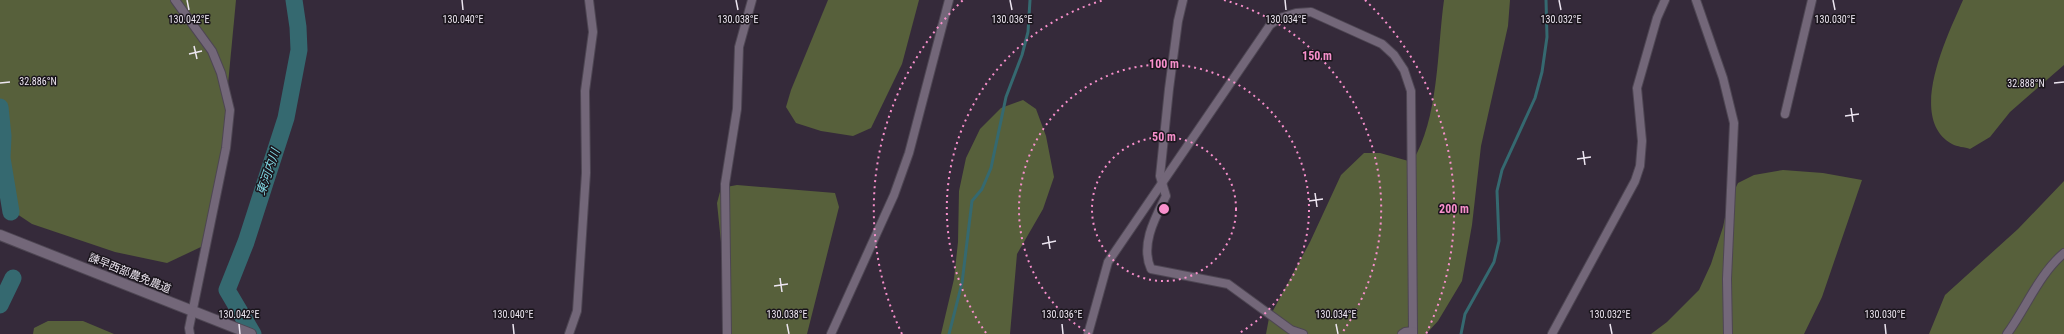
<svg xmlns="http://www.w3.org/2000/svg" width="2064" height="334" viewBox="0 0 2064 334" font-family="'Roboto Condensed','Noto Sans JP',sans-serif">
  <style>
    .forest { fill: #57603b }
    .lines { fill: none; stroke-linecap: round; stroke-linejoin: round }
    .stream { stroke: #356970; stroke-width: 3 }
    .river { stroke: #356970; stroke-width: 17 }
    .minor-casing { stroke: #4e4653; stroke-width: 10 }
    .tertiary-casing { stroke: #4e4653; stroke-width: 12 }
    .minor { stroke: #736779; stroke-width: 8 }
    .tertiary { stroke: #736779; stroke-width: 10 }
    .ticks { fill: none; stroke: #ede6f1; stroke-width: 1.5 }
    .ring { fill: none; stroke: #f890cc; stroke-width: 2; stroke-dasharray: 2 4 }
    .labels { text-anchor: middle; stroke-width: 3; stroke-linejoin: round; paint-order: stroke }
    .street-label { font-size: 11px; fill: #ede6f1; stroke: #1a151c }
    .water-label { font-size: 12px; font-style: italic; fill: #82dae6; stroke: #1a151c }
    .ticks-label { font-size: 10px; text-anchor: middle; fill: #ede6f1; stroke: #1a151c; stroke-width: 3; stroke-linejoin: round; paint-order: stroke }
    .centre { fill: #f890cc; stroke: #1a151c; stroke-width: 2 }
    .ring-label { font-size: 12px; text-anchor: middle; font-weight: bold; fill: #f890cc; stroke: #1a151c; stroke-width: 3; stroke-linejoin: round; paint-order: stroke }
  </style>
  <rect width="100%" height="100%" fill="#352a3a"/>
  <g class="forest">
    <polygon points="0,0 236,0 219,179 203,246 167,263 115,252 32,224 8,208 0,174"/>
    <polygon points="828,0 919,0 902,64 871,128 853,136 821,131 796,123 786,107 791,90"/>
    <path d="M 1444,0 L 1510,0 L 1508,26 L 1481,146 L 1472,225 L 1462,281 L 1438,321 L 1426,334 L 1266,334 L 1269,318 L 1310,242 L 1341,175 L 1364,153 L 1380,153 L 1412,162 C 1439,119 1437,50 1444,0 Z"/>
    <path d="M 1963,0 L 2064,0 L 2064,65 L 2010,112 L 1990,137 L 1970,149 C 1965,147 1957,147 1952,144 C 1906,118 1948,35 1963,0 Z"/>
    <polygon points="1023,100 1036,109 1046,136 1054,177 1043,209 1017,254 1010,334 941,334 954,279 958,242 959,191 966,158 980,129 1001,108"/>
    <polygon points="1783,170 1823,173 1862,180 1822,297 1804,334 1651,334 1667,322 1699,290 1711,264 1723,227 1728,203 1738,183 1754,175"/>
    <polygon points="2064,181 2064,334 1929,334 1945,295 2018,229"/>
    <polygon points="737,185 835,193 839,207 807,334 724,334 726,291 717,203 721,188"/>
    <polygon points="48,321 83,321 114,334 33,334 34,328"/>
  </g>
  <g class="lines">
    <g class="stream">
      <polyline points="949,334 962,283 972,201 982,189 991,168 1006,97 1022,55 1028,32 1030,0"/>
      <polyline points="1461,334 1465,314 1494,262 1499,241 1497,191 1502,170 1535,98 1542,72 1547,37 1546,0"/>
    </g>
    <g class="river">
      <polyline points="0,107 3,136 2,158 11,212"/>
      <polyline points="0,305 13,278"/>
      <polyline points="253,334 227,290 246,242 286,118 299,50 298,27 294,0"/>
    </g>
    <defs>
      <g id="minor">
        <polyline points="175,0 212,51 221,73 230,110 226,148 189,328 190,334"/>
        <path d="M 1183,0 L 1178,21 L 1169,89 L 1160,176 L 1166,196 C 1155,218 1140,245 1151,269 L 1228,284 L 1291,330 L 1303,334"/>
        <polyline points="1696,0 1723,78 1734,123 1727,279 1728,334"/>
        <polyline points="1785,114 1812,0"/>
        <polyline points="569,334 577,311 586,173 585,91 593,32 589,0"/>
        <polyline points="727,334 725,184 737,109 739,47 752,0"/>
        <polyline points="831,334 894,195 909,153 949,0"/>
        <polyline points="1088,334 1108,262 1270,25 1280,18 1296,13 1311,12 1382,44 1394,55 1404,70 1411,91 1413,331"/>
        <polyline points="1402,334 1405,332 1413,331 1413,334"/>
        <polyline points="1552,334 1635,181 1640,166 1642,141 1637,88 1657,18 1665,0"/>
        <path d="M 2007,334 C 2026,308 2039,274 2064,253"/>
      </g>
      <polyline id="tertiary" points="0,235 251,334"/>
    </defs>
    <use href="#minor" class="minor-casing"/>
    <use href="#tertiary" class="tertiary-casing"/>
    <use href="#minor" class="minor"/>
    <use href="#tertiary" class="tertiary"/>
  </g>
  <path class="ticks" d="M 187,0 L 189,10M 462,0 L 463,10M 736,0 L 738,10M 1010,0 L 1012,10M 1285,0 L 1286,10M 1559,0 L 1561,10M 1833,0 L 1835,10M 194,46 L 197,59M 189,54 L 202,51M 0,83 L 10,82M 2054,83 L 2064,82M 1851,108 L 1853,122M 1845,116 L 1859,114M 1583,151 L 1585,165M 1577,159 L 1591,157M 1315,193 L 1317,207M 1309,201 L 1323,199M 1048,236 L 1050,249M 1042,244 L 1056,241M 780,278 L 782,292M 774,286 L 788,284M 239,324 L 240,334M 513,324 L 514,334M 787,324 L 789,334M 1062,324 L 1063,334M 1336,324 L 1338,334M 1610,324 L 1612,334M 1885,324 L 1886,334"/>
  <g class="ring">
    <circle cx="1164" cy="209" r="72"/>
    <path d="M1090 334A145 145 0 1 1 1238 334"/>
    <path d="M986 333A217 217 0 0 1 1104 0M1224 0A217 217 0 0 1 1342 333"/>
    <path d="M902 334A290 290 0 0 1 963 0M1365 0A290 290 0 0 1 1426 334"/>
  </g>
  <g class="labels">
    <g class="street-label">
      <text transform="translate(130 273) rotate(22)" y="4">諫早西部農免農道</text>
    </g>
    <g class="water-label">
      <text transform="translate(268 172) rotate(-71)" y="4">東河内川</text>
    </g>
  </g>
  <g class="ticks-label">
    <text x="189" y="23">130.042°E</text>
    <text x="463" y="23">130.040°E</text>
    <text x="738" y="23">130.038°E</text>
    <text x="1012" y="23">130.036°E</text>
    <text x="1286" y="23">130.034°E</text>
    <text x="1561" y="23">130.032°E</text>
    <text x="1835" y="23">130.030°E</text>
    <text x="38" y="85">32.886°N</text>
    <text x="2026" y="87">32.888°N</text>
    <text x="239" y="318">130.042°E</text>
    <text x="513" y="318">130.040°E</text>
    <text x="787" y="318">130.038°E</text>
    <text x="1062" y="318">130.036°E</text>
    <text x="1336" y="318">130.034°E</text>
    <text x="1610" y="318">130.032°E</text>
    <text x="1885" y="318">130.030°E</text>
  </g>
  <circle cx="1164" cy="209" r="6" class="centre"/>
  <g class="ring-label">
    <text x="1317" y="60">150 m</text>
    <text x="1164" y="68">100 m</text>
    <text x="1164" y="141">50 m</text>
    <text x="1454" y="213">200 m</text>
  </g>
</svg>
